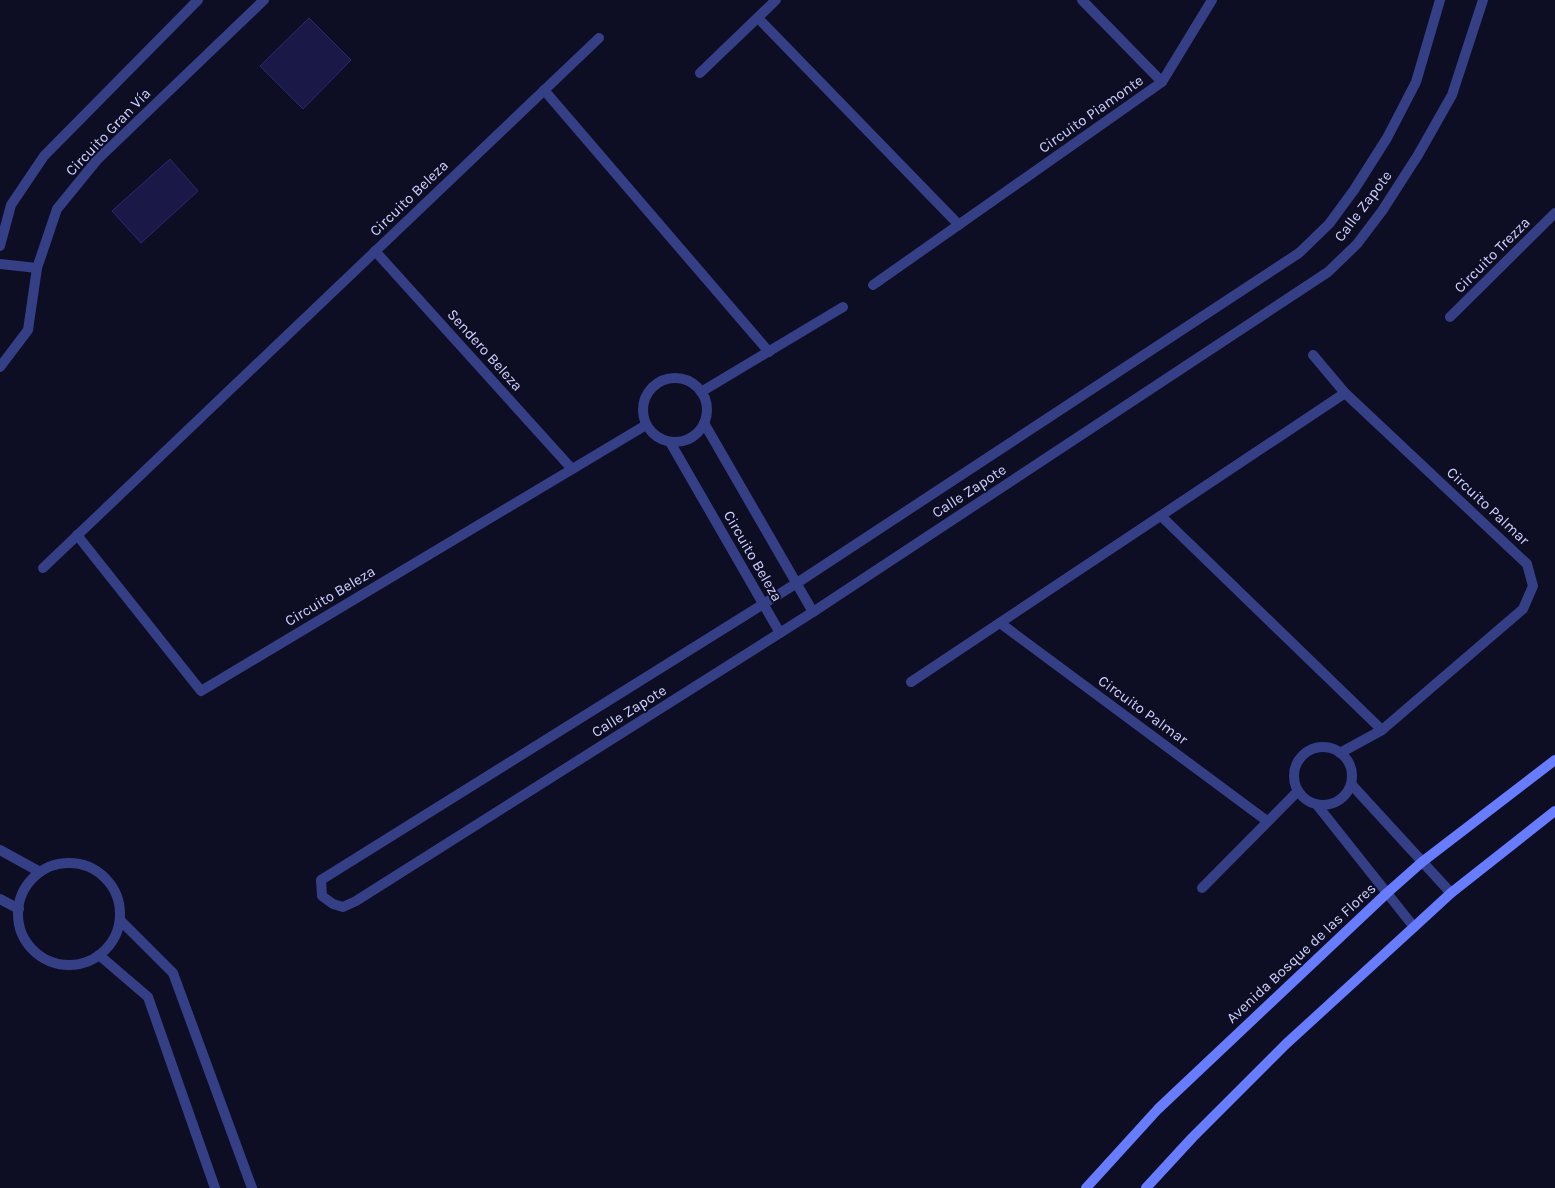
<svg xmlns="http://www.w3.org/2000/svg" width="1555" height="1188" viewBox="0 0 1555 1188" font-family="Karla,sans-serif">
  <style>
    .building { fill: #1a1846; stroke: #2b2874 }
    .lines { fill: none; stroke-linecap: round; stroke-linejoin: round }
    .street { stroke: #353f86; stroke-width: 10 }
    .secondary { stroke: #677cff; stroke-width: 10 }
    .labels { text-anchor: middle; stroke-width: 4; stroke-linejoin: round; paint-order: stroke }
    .street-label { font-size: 15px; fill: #d0d2ff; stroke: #0d0d24 }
  </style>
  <rect width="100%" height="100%" fill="#0d0d24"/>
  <g class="building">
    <polygon points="309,18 351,60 303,109 260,66"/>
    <polygon points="170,159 198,191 141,243 112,211"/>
  </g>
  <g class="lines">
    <g class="street">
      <polyline points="1082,0 1162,82"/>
      <polyline points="1440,0 1416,82 1387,138 1354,190 1329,224 1299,253 797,583 321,880 322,896 333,904 343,907 356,901 813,612 1328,272 1357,244 1382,211 1418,155 1452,95 1483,0"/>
      <polyline points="758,18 959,225"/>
      <polyline points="700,73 776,0"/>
      <polyline points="544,90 769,352"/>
      <polyline points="0,246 11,205 44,156 198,0"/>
      <polyline points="375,251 572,469"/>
      <polyline points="0,264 37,268"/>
      <polyline points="873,285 1162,82 1212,0"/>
      <polyline points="1450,317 1555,213"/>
      <polyline points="1313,355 1345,393 1527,564 1533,586 1523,609 1382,730 1340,753"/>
      <polyline points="0,367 28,330 37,268 57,209 97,160 264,0"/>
      <circle cx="675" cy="410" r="32"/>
      <polyline points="701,392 843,307"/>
      <polyline points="704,423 813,612"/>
      <polyline points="670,442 780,633"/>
      <polyline points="1161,516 1382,730"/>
      <polyline points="77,535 201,691 646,425"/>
      <polyline points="43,568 599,38"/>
      <polyline points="1000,623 1267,821"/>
      <polyline points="911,682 1345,393"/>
      <circle cx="1323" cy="776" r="29"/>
      <polyline points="1351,784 1451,893"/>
      <polyline points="1317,805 1414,927"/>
      <polyline points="0,850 40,872"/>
      <circle cx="69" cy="914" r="51"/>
      <polyline points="1202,888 1298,791"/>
      <polyline points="0,899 19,909"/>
      <polyline points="121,921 173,973 252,1188"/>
      <polyline points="99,955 148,997 215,1188"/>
    </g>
    <g class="secondary">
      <polyline points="1086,1188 1158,1109 1387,893 1422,862 1555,760"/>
      <polyline points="1146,1188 1192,1138 1286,1044 1414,927 1451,893 1555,811"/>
    </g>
  </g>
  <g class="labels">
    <g class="street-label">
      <text transform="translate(1091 114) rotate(-35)" y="5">Circuito Piamonte</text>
      <text transform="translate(108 132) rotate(-46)" y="5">Circuito Gran Vía</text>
      <text transform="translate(409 198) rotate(-44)" y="5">Circuito Beleza</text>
      <text transform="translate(1363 206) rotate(-53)" y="5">Calle Zapote</text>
      <text transform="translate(1492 255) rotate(-45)" y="5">Circuito Trezza</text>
      <text transform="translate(485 350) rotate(48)" y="5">Sendero Beleza</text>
      <text transform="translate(969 491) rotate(-33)" y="5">Calle Zapote</text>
      <text transform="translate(1488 506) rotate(43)" y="5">Circuito Palmar</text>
      <text transform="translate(753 556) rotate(60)" y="5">Circuito Beleza</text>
      <text transform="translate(330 596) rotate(-31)" y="5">Circuito Beleza</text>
      <text transform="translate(1143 710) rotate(36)" y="5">Circuito Palmar</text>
      <text transform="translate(629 711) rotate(-32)" y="5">Calle Zapote</text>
      <text transform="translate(1301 953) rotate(-43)" y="5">Avenida Bosque de las Flores</text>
    </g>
  </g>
</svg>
